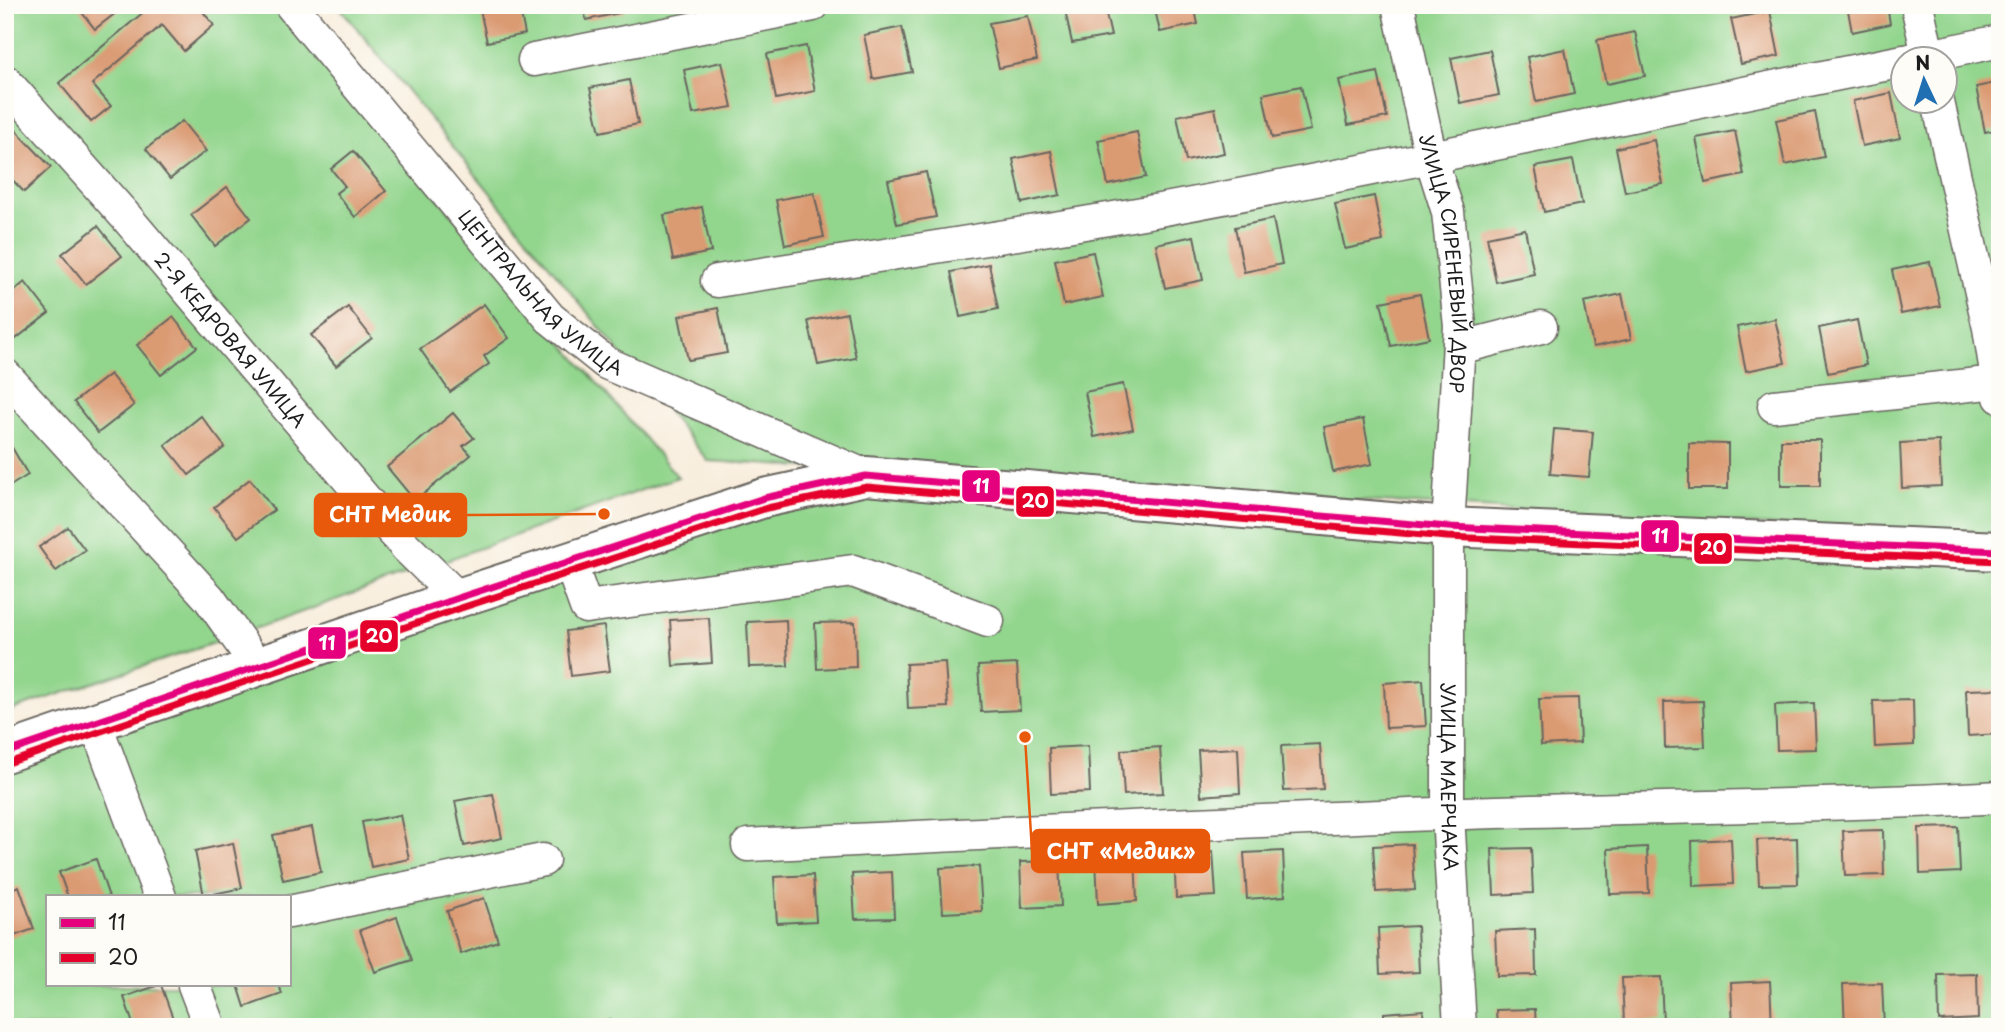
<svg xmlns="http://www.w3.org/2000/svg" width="2005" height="1032" viewBox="0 0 2005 1032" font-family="'Playpen Sans',sans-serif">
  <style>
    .green { fill: #92d58d; stroke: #577854; stroke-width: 2; fill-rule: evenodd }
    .building { fill: #da9a72 }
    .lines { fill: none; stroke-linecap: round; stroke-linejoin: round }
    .minor-casing { stroke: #69655f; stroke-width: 35 }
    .tertiary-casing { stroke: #69655f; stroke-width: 42 }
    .minor { stroke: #fff; stroke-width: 32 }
    .tertiary { stroke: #fff; stroke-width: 38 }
    .bus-1-casing { stroke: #fdfcf7; stroke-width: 12 }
    .bus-2-casing { stroke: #fdfcf7; stroke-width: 12 }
    .bus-1 { stroke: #e5007d; stroke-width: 7 }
    .bus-2 { stroke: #e4002b; stroke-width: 7 }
    .labels { text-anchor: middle; stroke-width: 6; stroke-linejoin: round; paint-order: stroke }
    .street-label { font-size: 19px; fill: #1c1c1c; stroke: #fdfcf7 }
    .leader { fill: none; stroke: #e8590c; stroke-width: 2.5 }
    .callout-dot { fill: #e8590c; stroke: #fdfcf7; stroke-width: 2.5 }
    .callout { fill: #e8590c; stroke: #e8590c; stroke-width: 2.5 }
    .callout-label { font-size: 21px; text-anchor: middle; font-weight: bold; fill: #fff }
    .line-badge { stroke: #fdfcf7; stroke-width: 2.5 }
    .badge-label { font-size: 19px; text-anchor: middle; font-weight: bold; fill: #fff }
  </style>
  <rect width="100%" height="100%" fill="#fdfcf7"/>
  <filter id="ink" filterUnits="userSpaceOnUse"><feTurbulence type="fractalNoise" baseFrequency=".0143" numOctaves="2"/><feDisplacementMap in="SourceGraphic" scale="14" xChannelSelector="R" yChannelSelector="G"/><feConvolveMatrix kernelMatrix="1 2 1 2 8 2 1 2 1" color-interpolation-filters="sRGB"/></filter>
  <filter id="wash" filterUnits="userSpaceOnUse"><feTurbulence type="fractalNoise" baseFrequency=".00686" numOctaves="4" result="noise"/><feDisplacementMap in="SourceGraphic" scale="28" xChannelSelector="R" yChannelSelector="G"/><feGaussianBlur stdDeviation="1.57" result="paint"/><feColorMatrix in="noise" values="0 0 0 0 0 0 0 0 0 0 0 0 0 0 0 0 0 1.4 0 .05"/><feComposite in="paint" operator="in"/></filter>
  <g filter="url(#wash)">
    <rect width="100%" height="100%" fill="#f8eddc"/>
    <g class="green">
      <polygon points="5,5 272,5 678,477 235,636 5,712"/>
      <path d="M 338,5 L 2000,5 L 2000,532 L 1970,538 L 708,461 ZM 1904,60 L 1946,60 L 1946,102 L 1904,102 Z"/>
      <path d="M 866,476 L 2000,558 L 2000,1027 L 5,1027 L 5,753 ZM 47,897 L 289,897 L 289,985 L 47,985 Z"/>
    </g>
    <g id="blocks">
      <g class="building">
        <polygon points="76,5 126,5 95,29"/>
        <polygon points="152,5 213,5 204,13 214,25 184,51 162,25 92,84 111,106 91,122 59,83"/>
        <polygon points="479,5 519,5 525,34 487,42"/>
        <polygon points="583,5 623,5 624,12 586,20"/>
        <polygon points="1064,5 1104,5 1111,36 1072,43"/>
        <polygon points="1154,5 1194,5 1198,24 1160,32"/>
        <polygon points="1235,5 1265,5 1265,6 1237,12"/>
        <polygon points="1847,5 1887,5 1890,24 1852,32"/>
        <polygon points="1971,5 1995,5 1995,6 1972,11"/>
        <polygon points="1770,11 1779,56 1741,64 1731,19"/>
        <polygon points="1028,16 1037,60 999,68 989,23"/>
        <polygon points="902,27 912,72 873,79 864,35"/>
        <polygon points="1635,32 1645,76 1606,84 1597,40"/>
        <polygon points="806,46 815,91 776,99 767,54"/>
        <polygon points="1565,49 1574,94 1536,102 1527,57"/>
        <polygon points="1490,50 1499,95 1460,103 1451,58"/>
        <polygon points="722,62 732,107 693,114 684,70"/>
        <polygon points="1378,72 1387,117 1348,125 1339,80"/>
        <polygon points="629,80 638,124 600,132 590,88"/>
        <polygon points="2000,82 2000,129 1985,132 1976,87"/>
        <polygon points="1301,86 1311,130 1272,138 1263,94"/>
        <polygon points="1891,93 1900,138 1862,146 1853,101"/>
        <polygon points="1215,108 1224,153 1186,161 1177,116"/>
        <polygon points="1815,112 1824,157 1785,165 1776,120"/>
        <polygon points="182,121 206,151 170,179 146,149"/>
        <polygon points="9,123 51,167 24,192 5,172 5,126"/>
        <polygon points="1735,131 1744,175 1705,183 1696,138"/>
        <polygon points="1137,132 1146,177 1108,185 1098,140"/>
        <polygon points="1654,140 1663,184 1625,192 1616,148"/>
        <polygon points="353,151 386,191 355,217 336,193 345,186 331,169"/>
        <polygon points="1051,151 1060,195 1022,203 1013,159"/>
        <polygon points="1573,160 1582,204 1544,212 1535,167"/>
        <polygon points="926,172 936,217 897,224 888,180"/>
        <polygon points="227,187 251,218 215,246 191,215"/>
        <polygon points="814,193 824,237 785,245 776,200"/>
        <polygon points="1374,196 1383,241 1345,249 1335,204"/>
        <polygon points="702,207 711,252 673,260 664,215"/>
        <polygon points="1273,219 1282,264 1244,272 1235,227"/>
        <polygon points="98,226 122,256 86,284 62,254"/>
        <polygon points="1525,229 1534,274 1496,282 1487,237"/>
        <polygon points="1194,236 1203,280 1165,288 1156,244"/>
        <polygon points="1093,252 1103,297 1064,305 1055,260"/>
        <polygon points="1930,262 1940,306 1901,314 1892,270"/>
        <polygon points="989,264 998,309 960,317 951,272"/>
        <polygon points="25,282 49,313 13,341 5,331 5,298"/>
        <polygon points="1420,294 1429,338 1391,346 1381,302"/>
        <polygon points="1622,294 1631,339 1593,347 1584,302"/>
        <polygon points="484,304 509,338 484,356 489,364 450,392 420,349"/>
        <polygon points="348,307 372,338 336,366 311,335"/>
        <polygon points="718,308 727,353 688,360 679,316"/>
        <polygon points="847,313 856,358 818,365 808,321"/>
        <polygon points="173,317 197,347 161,375 137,345"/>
        <polygon points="1775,319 1785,363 1746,371 1737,327"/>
        <polygon points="1857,320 1866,365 1828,373 1819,328"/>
        <polygon points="110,374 134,405 98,433 74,402"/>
        <polygon points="1123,384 1133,429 1094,437 1085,392"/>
        <polygon points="453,413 474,438 463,446 471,455 415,501 387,467"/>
        <polygon points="201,416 225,447 189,475 165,445"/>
        <polygon points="1363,419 1372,464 1333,472 1324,427"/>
        <polygon points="1554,429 1593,432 1589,477 1550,474"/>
        <rect x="1781" y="440" width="39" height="46"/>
        <polygon points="1939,441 1941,486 1902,488 1900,443"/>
        <polygon points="1689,443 1728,444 1728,489 1689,489"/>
        <polygon points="10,444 28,475 5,489 5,447"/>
        <polygon points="250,479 274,510 238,537 214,507"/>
        <polygon points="68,527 85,550 56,571 39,547"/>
        <polygon points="709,618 712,663 673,666 670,620"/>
        <polygon points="786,620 788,666 749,667 747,622"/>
        <polygon points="855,622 856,667 817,669 815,623"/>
        <polygon points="604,626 610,671 571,676 566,631"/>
        <polygon points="945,662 948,707 908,709 906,664"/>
        <polygon points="1017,664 1020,710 981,712 978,666"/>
        <polygon points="1423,680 1426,726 1386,728 1384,683"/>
        <polygon points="2000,689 2000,734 1968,736 1966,690"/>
        <polygon points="1578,698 1580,743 1541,745 1539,699"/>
        <polygon points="1913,700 1914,745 1875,747 1873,701"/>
        <polygon points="1703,701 1705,747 1665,748 1664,702"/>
        <polygon points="1814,703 1816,749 1777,750 1775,705"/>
        <polygon points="1320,744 1323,789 1284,791 1281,746"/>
        <polygon points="1088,746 1090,792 1051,794 1049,748"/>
        <polygon points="1160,747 1163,793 1124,795 1121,750"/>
        <polygon points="1238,748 1240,793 1201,796 1198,750"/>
        <polygon points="493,794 502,838 464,846 455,801"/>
        <polygon points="400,815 409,859 371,867 362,822"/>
        <polygon points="312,827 321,872 283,880 273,835"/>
        <polygon points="1958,827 1960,872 1920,874 1919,828"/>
        <polygon points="1883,830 1884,875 1845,876 1843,831"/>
        <polygon points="1797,838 1798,884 1759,885 1757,840"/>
        <polygon points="1731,839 1733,884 1693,886 1692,841"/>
        <polygon points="233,843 242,888 204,896 195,851"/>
        <polygon points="1412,844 1415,890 1376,892 1373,846"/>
        <polygon points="1647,847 1649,893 1610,894 1608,849"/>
        <polygon points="1531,848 1533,893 1494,895 1492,849"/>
        <polygon points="1213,851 1216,896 1176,898 1174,853"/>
        <polygon points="1283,851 1285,896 1247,899 1244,853"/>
        <polygon points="1135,856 1137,901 1098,904 1096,858"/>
        <polygon points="96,859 109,897 68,897 59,872"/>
        <polygon points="1059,861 1061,906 1022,908 1020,862"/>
        <polygon points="979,866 982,911 943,913 940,868"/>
        <polygon points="892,872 894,918 855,919 852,874"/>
        <polygon points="813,875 816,921 777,923 774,877"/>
        <polygon points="19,886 34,929 5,939 5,891"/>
        <polygon points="484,898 498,941 461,954 447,911"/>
        <polygon points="397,917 412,960 375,972 360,930"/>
        <polygon points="1417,926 1419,972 1380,974 1378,928"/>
        <polygon points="1535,929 1536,975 1497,976 1495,931"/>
        <polygon points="1977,974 1978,1019 1939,1021 1938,975"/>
        <polygon points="1661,977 1663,1022 1624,1023 1622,978"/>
        <polygon points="1770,981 1772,1027 1733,1027 1731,983"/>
        <polygon points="1882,983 1884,1027 1845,1027 1843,984"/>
        <polygon points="159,985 161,985 176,1027 134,1027 124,997"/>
        <polygon points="238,985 279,985 282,994 245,1007"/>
        <polygon points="1535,1009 1536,1027 1497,1027 1496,1010"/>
        <polygon points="1423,1010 1424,1027 1384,1027 1384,1013"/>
        <polygon points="610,1019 613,1027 590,1027 590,1026"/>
      </g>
    </g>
  </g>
  <g filter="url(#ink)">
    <use href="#blocks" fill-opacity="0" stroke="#69655f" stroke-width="2"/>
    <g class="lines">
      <defs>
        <g id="minor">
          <path id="s1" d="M 291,5 L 550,318 L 606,363 L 866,476"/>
          <path id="s2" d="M 1398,5 L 1431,158 L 1448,212 L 1460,326 L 1448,527 L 1448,814 L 1460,1027"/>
          <polyline points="1917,5 1929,60"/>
          <polyline points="534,60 813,5"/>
          <polyline points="1910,60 2000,41"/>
          <path id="s3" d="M 5,81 L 127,218 L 405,546 L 458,598"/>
          <polyline points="1938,102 1989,328 2000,397"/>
          <path d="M 717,281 C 862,258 1009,237 1154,211 C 1405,165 1654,110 1904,61"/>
          <polyline points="1459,348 1541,327"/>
          <polyline points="5,375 209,598 258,667"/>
          <polyline points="1774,406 1997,382"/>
          <polyline points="570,562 586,607 853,571 988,621"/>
          <polyline points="95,722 160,897"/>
          <path d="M 748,845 C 987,834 1226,821 1465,813 C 1643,807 1822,807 2000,797"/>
          <polyline points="289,912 543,860"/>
          <polyline points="194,985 210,1027"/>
        </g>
        <polyline id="tertiary" points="5,753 458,598 764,498 866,476 1448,527 2000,551"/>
      </defs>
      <use href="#minor" class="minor-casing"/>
      <use href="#tertiary" class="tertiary-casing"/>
      <use href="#minor" class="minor"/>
      <use href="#tertiary" class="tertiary"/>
      <defs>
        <polyline id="bus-1" points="5,753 458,598 764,498 866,476 1448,527 2000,551"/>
        <polyline id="bus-2" points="8,763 461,608 767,508 867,487 1447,537 2000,561"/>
      </defs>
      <use href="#bus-1" class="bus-1-casing"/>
      <use href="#bus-2" class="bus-2-casing"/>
      <use href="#bus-1" class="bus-1"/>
      <use href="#bus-2" class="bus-2"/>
    </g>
  </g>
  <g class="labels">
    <g class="street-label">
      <text dy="7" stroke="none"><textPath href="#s2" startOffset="264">УЛИЦА СИРЕНЕВЫЙ ДВОР</textPath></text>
      <text dy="7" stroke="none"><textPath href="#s1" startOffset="382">ЦЕНТРАЛЬНАЯ УЛИЦА</textPath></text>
      <text dy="7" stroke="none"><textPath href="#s3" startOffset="343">2-Я КЕДРОВАЯ УЛИЦА</textPath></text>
      <text dy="7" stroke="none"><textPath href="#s2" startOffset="779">УЛИЦА МАЕРЧАКА</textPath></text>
    </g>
  </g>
  <path class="leader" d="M604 514L466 515M1025 737L1032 851"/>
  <g class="callout-dot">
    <circle cx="604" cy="514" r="7"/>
    <circle cx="1025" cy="737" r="7"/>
  </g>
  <g class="callout">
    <rect x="315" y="494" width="151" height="42" rx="7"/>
    <rect x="1032" y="830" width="177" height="42" rx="7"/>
  </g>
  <g class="callout-label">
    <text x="390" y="522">СНТ Медик</text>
    <text x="1121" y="859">СНТ «Медик»</text>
  </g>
  <g class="line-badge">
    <rect x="961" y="469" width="40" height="34" rx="7" fill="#e5007d"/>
    <rect x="1015" y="485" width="40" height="33" rx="7" fill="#e4002b"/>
    <rect x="1640" y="519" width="40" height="34" rx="7" fill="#e5007d"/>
    <rect x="1693" y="532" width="40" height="33" rx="7" fill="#e4002b"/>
    <rect x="359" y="619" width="40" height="34" rx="7" fill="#e4002b"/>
    <rect x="307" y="626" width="40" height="34" rx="7" fill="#e5007d"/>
  </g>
  <g class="badge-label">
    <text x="981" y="493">11</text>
    <text x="1035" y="508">20</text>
    <text x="1660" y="543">11</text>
    <text x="1713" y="555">20</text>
    <text x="379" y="643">20</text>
    <text x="327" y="650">11</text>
  </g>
  <rect width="2005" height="1032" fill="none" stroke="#fdfcf7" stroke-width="28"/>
  <rect x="46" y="895" width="245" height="91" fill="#fdfcf7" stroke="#a3a29f" stroke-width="2"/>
  <rect x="60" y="918" width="35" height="10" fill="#e5007d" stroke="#a3a29f" stroke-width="2"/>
  <text x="108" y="930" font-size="21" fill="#1c1c1c">11</text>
  <rect x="60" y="953" width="35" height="10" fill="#e4002b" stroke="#a3a29f" stroke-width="2"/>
  <text x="108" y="965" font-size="21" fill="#1c1c1c">20</text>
  <g transform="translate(1924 80) rotate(356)"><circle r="33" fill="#fdfcf7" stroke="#a3a29f" stroke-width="2"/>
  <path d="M0-5L12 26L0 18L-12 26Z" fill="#1f6fb2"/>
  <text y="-10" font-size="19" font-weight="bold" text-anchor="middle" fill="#1c1c1c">N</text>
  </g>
</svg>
